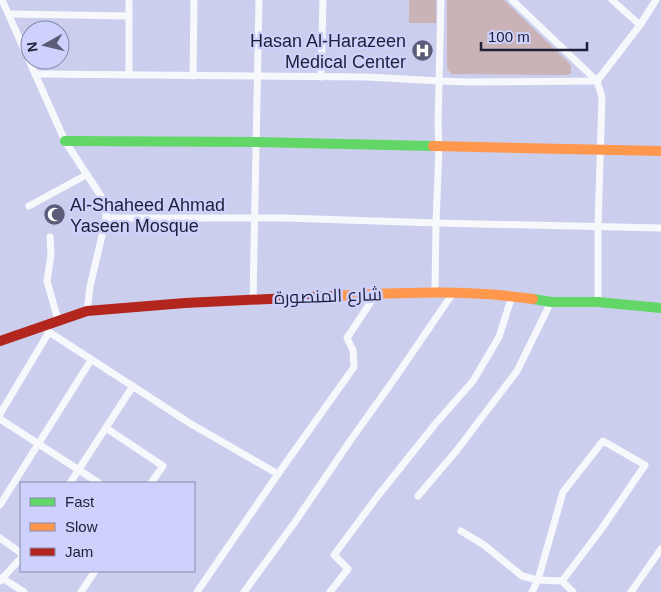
<svg xmlns="http://www.w3.org/2000/svg" width="661" height="592" viewBox="0 0 661 592" font-family="Helvetica,Cairo,sans-serif">
  <style>
    .green { fill: #cab3b7 }
    .lines { fill: none; stroke-linecap: round; stroke-linejoin: round }
    .street { stroke: #f7f8fc; stroke-width: 7 }
    .fast { stroke: #63d668; stroke-width: 10 }
    .slow { stroke: #ff974d; stroke-width: 10 }
    .jam { stroke: #b3261e; stroke-width: 10 }
    .labels { text-anchor: middle; stroke-width: 5; stroke-linejoin: round; paint-order: stroke }
    .poi-label { font-size: 18px; fill: #1e1f38; stroke: #cdd1fb; text-anchor: end }
    .street-label { font-size: 18px; fill: #1e1f38; stroke: #cdd1fb }
  </style>
  <rect width="100%" height="100%" fill="#cbceec"/>
  <g class="green">
    <rect x="409" y="0" width="27" height="23"/>
    <polygon points="447,0 504,0 568,62 571,66 571,73 569,74 566,75 452,74 447,69"/>
  </g>
  <g class="lines">
    <g class="street">
      <polyline points="2,0 65,141 106,204 106,218 90,287 87,311"/>
      <polyline points="512,0 597,81 602,97 598,227 598,302"/>
      <polyline points="612,0 640,25"/>
      <polyline points="9,14 129,16"/>
      <polyline points="35,74 367,77 440,81 468,82 597,81"/>
      <polyline points="129,74 129,0"/>
      <polyline points="193,76 194,0"/>
      <polyline points="321,77 323,0"/>
      <polyline points="597,81 640,25 656,0"/>
      <polyline points="29,206 86,175"/>
      <polyline points="106,218 285,218 436,223 661,228"/>
      <polyline points="50,237 51,255 47,281 58,320"/>
      <polyline points="435,292 436,223 439,147 438,125 441,0"/>
      <polyline points="253,299 259,0"/>
      <polyline points="44,325 49,332 191,424 278,474"/>
      <polyline points="0,414 49,332"/>
      <polyline points="0,419 99,483"/>
      <polyline points="106,428 163,466 151,483"/>
      <polyline points="70,483 133,386"/>
      <polyline points="418,496 457,450 517,371 551,302"/>
      <polyline points="0,505 91,360"/>
      <polyline points="461,531 484,545 522,576 538,580 562,581 573,592"/>
      <polyline points="0,538 21,553"/>
      <polyline points="2,578 24,592"/>
      <polyline points="0,581 21,558"/>
      <polyline points="81,592 95,571"/>
      <polyline points="197,592 278,474 354,367 353,350 347,338 376,294"/>
      <polyline points="244,592 295,522 350,441 395,378 453,293"/>
      <polyline points="330,592 348,569 334,555 377,497 436,423 473,381 499,337 512,296"/>
      <polyline points="532,592 538,580 563,492 603,441 645,465 600,531 562,581"/>
      <polyline points="631,592 661,549"/>
    </g>
    <g class="fast">
      <polyline points="65,141 255,142 433,146"/>
      <polyline points="533,299 551,302 598,302 661,308"/>
    </g>
    <g class="slow">
      <polyline points="433,146 661,151"/>
      <path d="M 331,296 C 398,293 466,289 533,299"/>
    </g>
    <polyline class="jam" points="0,341 87,311 185,303 331,296"/>
  </g>
  <defs>
    <symbol id="hospital-disc" viewBox="-11 -11 22 22"><circle r="9.5" fill="#5b5c77" stroke="#cdd1fb"/><path d="M-5-5h3v3.5h4V-5h3V5h-3V1.5h-4V5h-3Z" fill="#fff"/></symbol>
    <symbol id="mosque-disc" viewBox="-11 -11 22 22"><circle r="9.5" fill="#5b5c77" stroke="#cdd1fb"/><path d="M3.5-4.9A6 6 0 1 0 3.5 4.9A5 5 0 1 1 3.5-4.9Z" fill="#fff"/></symbol>
  </defs>
  <g fill-rule="evenodd">
    <use href="#hospital-disc" x="410" y="38" width="25" height="25"/>
    <use href="#mosque-disc" x="42" y="202" width="25" height="25"/>
  </g>
  <g class="labels">
    <g class="poi-label">
      <text x="406" y="47">Hasan Al-Harazeen<tspan x="406" dy="21">Medical Center</tspan></text>
      <text x="70" y="211" text-anchor="start">Al-Shaheed Ahmad<tspan x="70" dy="21">Yaseen Mosque</tspan></text>
    </g>
    <g class="street-label">
      <text transform="translate(328 296) rotate(-2)" y="6">شارع المنصورة</text>
    </g>
  </g>
  <rect x="20" y="482" width="175" height="90" fill="#cdd1fb" stroke="#878aad"/>
  <rect x="30" y="498" width="25" height="8" fill="#63d668" stroke="#878aad"/>
  <text x="65" y="507" font-size="15" fill="#1e1f38">Fast</text>
  <rect x="30" y="523" width="25" height="8" fill="#ff974d" stroke="#878aad"/>
  <text x="65" y="532" font-size="15" fill="#1e1f38">Slow</text>
  <rect x="30" y="548" width="25" height="8" fill="#b3261e" stroke="#878aad"/>
  <text x="65" y="557" font-size="15" fill="#1e1f38">Jam</text>
  <g transform="translate(45 45) rotate(262)"><circle r="24" fill="#cdd1fb" stroke="#878aad"/>
  <path d="M0-4L9 19L0 12L-9 19Z" fill="#5b5c77"/>
  <text y="-8" font-size="14" font-weight="bold" text-anchor="middle" fill="#1e1f38">N</text>
  </g>
  <path d="M481 42v8h106v-8" fill="none" stroke="#1e1f38" stroke-width="2.5"/>
  <text x="488" y="42" font-size="15" fill="#1e1f38" stroke="#cdd1fb" stroke-width="4" paint-order="stroke">100 m</text>
</svg>
